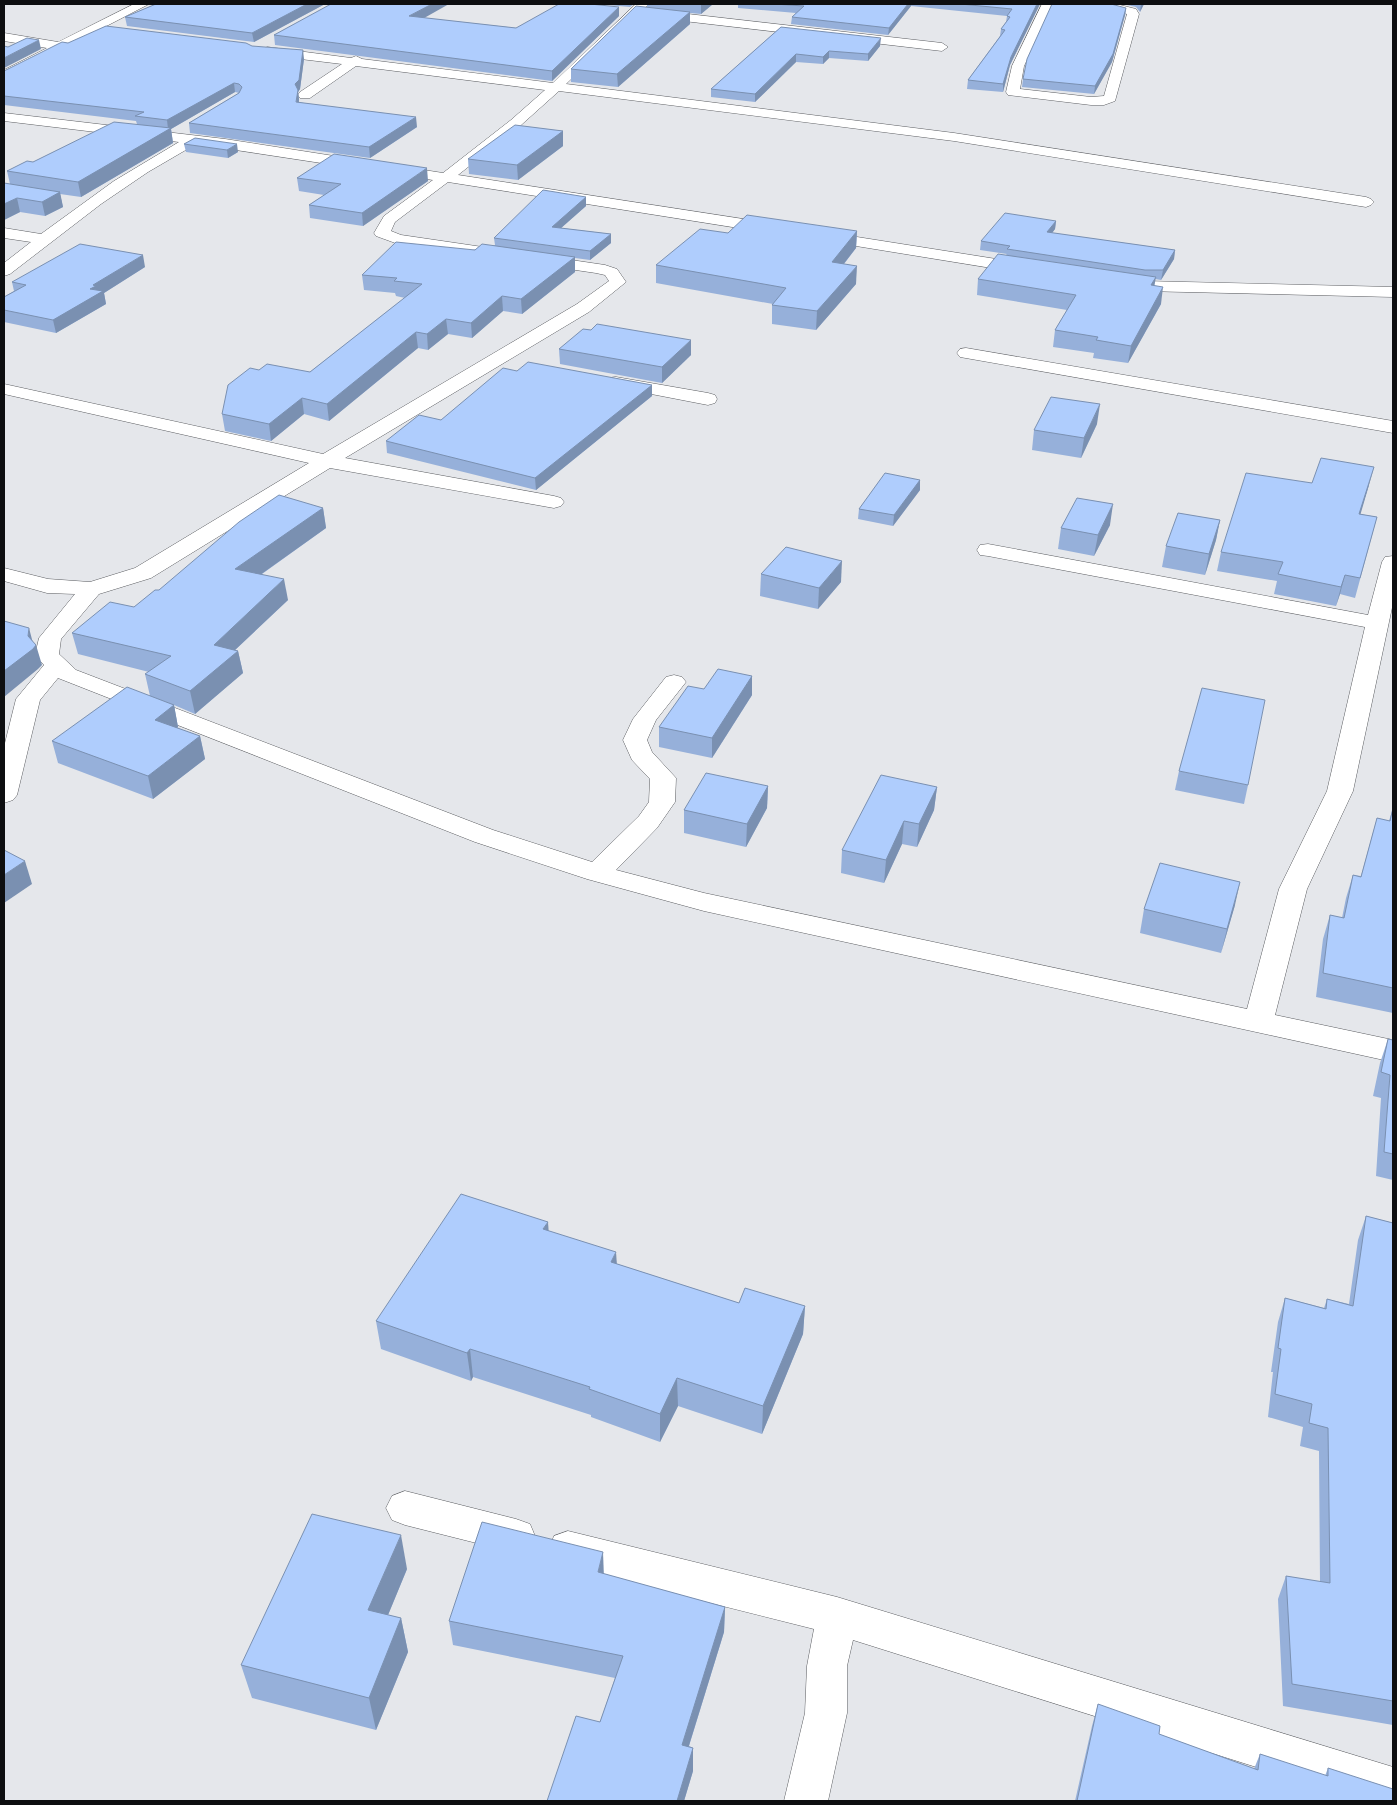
<svg xmlns="http://www.w3.org/2000/svg" width="1397" height="1805" viewBox="0 0 1397 1805" font-family="Helvetica,sans-serif">
  <style>
    .lines { fill: none; stroke-linecap: round; stroke-linejoin: round }
    .minor-casing { stroke: #5c5e62; stroke-width: 1 }
    .minor { fill: #fff; fill-rule: evenodd }
    .wall { fill: #96b0da }
    .shaded-wall { fill: #7a90b1 }
    .building { fill: #afcdfd; stroke: #7a90b1 }
  </style>
  <rect width="100%" height="100%" fill="#e5e7eb"/>
  <g class="lines">
    <defs>
      <g id="minor">
        <polygon points="134,4 149,4 4,79 4,70 47,48 4,41 4,33 58,42"/>
        <polygon points="636,4 649,4 566,84 954,133 1366,197 1371,199 1374,202 1371,205 1366,207 954,141 559,91 520,126 458,175 776,224 782,226 784,229 782,232 776,234 448,182 395,222 391,231 401,235 605,265 617,269 626,282 589,312 345,458 554,496 561,498 564,502 561,506 554,508 330,468 151,578 99,594 61,639 59,654 76,670 493,830 592,862 639,816 649,802 650,779 632,760 623,740 633,719 666,677 674,675 682,677 686,682 656,720 647,740 652,752 676,778 675,802 657,828 616,870 704,893 1247,1009 1279,889 1327,791 1365,627 988,556 980,555 977,550 980,545 988,544 1368,615 1382,562 1385,557 1393,556 1393,603 1353,791 1307,889 1275,1015 1393,1040 1393,1062 704,911 587,879 475,842 58,678 40,700 17,795 13,800 4,803 4,747 16,699 44,665 35,655 39,638 75,594 47,593 4,581 4,568 48,579 90,582 135,568 309,463 4,394 4,384 323,454 577,304 609,281 605,275 596,273 398,244 376,236 374,233 384,216 433,180 196,144 148,172 101,204 10,274 4,276 4,263 31,242 4,238 4,228 41,234 114,181 179,142 4,121 4,113 225,139 443,173 511,120 545,90 356,66 310,98 300,98 298,95 300,92 342,64 267,55 261,51 267,47 351,58 356,56 362,59 553,83"/>
        <polygon points="1042,4 1054,4 1024,66 1020,89 1091,97 1104,96 1127,14 1098,6 1096,4 1116,4 1136,9 1139,14 1115,101 1104,105 1091,105 1008,95 1006,92 1012,66"/>
        <polygon points="653,10 942,43 948,47 942,51 649,17 647,14"/>
        <polygon points="819,231 1028,264 1034,266 1036,269 1034,272 1028,274 813,239 811,236 813,233"/>
        <polygon points="1120,278 1143,281 1393,287 1393,297 1143,291 1114,287 1112,283 1114,279"/>
        <polygon points="966,348 1393,421 1393,433 960,357 957,353 960,349"/>
        <polygon points="616,377 708,393 715,395 717,399 715,403 708,405 610,386 607,382 610,378"/>
        <polygon points="405,1491 516,1519 530,1524 535,1536 530,1548 516,1553 405,1525 392,1520 386,1508 392,1496"/>
        <polygon points="568,1531 837,1597 1393,1767 1393,1801 1364,1801 853,1640 847,1666 847,1713 828,1801 784,1801 805,1713 807,1666 814,1629 568,1567 554,1562 549,1549 554,1536"/>
      </g>
    </defs>
    <use href="#minor" class="minor-casing"/>
    <use href="#minor" class="minor"/>
  </g>
  <g class="wall">
    <polygon points="156,4 325,4 254,42 127,26 125,17"/>
    <polygon points="596,4 634,4 630,7"/>
    <polygon points="647,4 713,4 701,14 690,13 690,24 618,87 571,82 571,69 647,7"/>
    <polygon points="738,4 1040,4 1010,65 1003,92 967,89 968,80 1000,36 1001,29 1006,22 1007,16 911,6 888,35 791,24 792,17 796,13 738,8"/>
    <polygon points="1123,4 1144,4 1140,12 1136,7"/>
    <polygon points="1126,8 1125,15 1112,62 1094,94 1022,87 1023,79"/>
    <polygon points="619,16 552,81 275,45 274,35 423,18 516,28"/>
    <polygon points="781,27 880,46 868,61 829,58 823,64 796,62 755,102 711,97 711,89"/>
    <polygon points="68,43 252,46 304,59 300,89 298,92 299,102 417,127 370,158 190,133 189,123 239,93 235,92 171,129 173,143 81,197 60,194 63,207 45,216 20,212 4,220 4,183 10,184 7,171 33,162 137,124 136,121 4,105 4,71"/>
    <polygon points="563,131 563,146 518,180 469,174 468,159"/>
    <polygon points="195,138 238,152 228,158 186,152 184,144"/>
    <polygon points="297,178 428,181 363,226 310,218 309,205 324,195 299,191"/>
    <polygon points="586,197 586,206 561,228 611,234 611,243 590,260 575,258 575,272 522,314 503,311 472,338 448,334 428,350 418,348 329,421 304,414 271,441 225,431 222,414 259,370 310,372 405,298 396,296 395,293 364,290 362,275 495,245 494,238"/>
    <polygon points="1056,221 1055,229 1052,233 1175,250 1174,259 1161,280 1155,279 1154,286 1161,304 1128,363 1093,358 1094,353 1053,347 1055,330 1067,310 977,295 978,279 1007,254 980,250 981,241"/>
    <polygon points="857,231 856,248 844,264 856,284 816,330 772,324 772,305 773,304 656,283 656,265 728,233"/>
    <polygon points="145,267 104,293 106,304 56,333 4,322 4,297 14,291 12,282"/>
    <polygon points="591,330 691,355 662,383 560,364 559,349"/>
    <polygon points="517,371 652,385 652,396 536,490 387,453 386,441 441,420"/>
    <polygon points="1097,424 1081,458 1032,450 1034,430"/>
    <polygon points="920,480 920,490 893,526 858,519 859,509"/>
    <polygon points="1312,483 1369,485 1360,514 1377,517 1355,598 1340,594 1336,606 1274,594 1277,581 1217,571 1221,552"/>
    <polygon points="323,508 326,528 262,574 288,600 235,650 238,651 243,673 195,714 174,705 178,727 177,728 200,736 205,759 153,799 58,763 52,741 150,696 145,674 149,672 78,654 72,633 134,607 159,590"/>
    <polygon points="1220,520 1216,540 1205,575 1162,567 1166,546"/>
    <polygon points="1110,525 1094,556 1058,549 1061,528"/>
    <polygon points="761,574 841,582 818,609 760,596"/>
    <polygon points="752,676 752,695 712,758 659,747 659,727 704,689"/>
    <polygon points="1179,771 1248,785 1244,804 1175,790"/>
    <polygon points="768,786 767,808 746,847 684,833 684,810"/>
    <polygon points="937,787 934,810 917,847 902,844 884,883 841,873 842,850"/>
    <polygon points="1393,808 1393,1013 1316,997 1323,939 1330,915 1342,918 1346,898 1353,875 1361,876 1377,818 1389,821"/>
    <polygon points="1235,905 1221,953 1140,933 1144,909"/>
    <polygon points="1388,1039 1393,1040 1393,1180 1376,1176 1381,1098 1373,1096 1380,1063"/>
    <polygon points="1366,1216 1393,1223 1393,1725 1283,1706 1278,1599 1286,1576 1320,1582 1319,1451 1300,1446 1303,1427 1268,1417 1273,1372 1271,1372 1278,1322 1285,1298 1324,1308 1327,1299 1349,1304 1358,1240"/>
    <polygon points="549,1231 617,1264 739,1303 805,1306 803,1334 762,1434 678,1406 660,1442 591,1417 591,1415 473,1377 471,1381 381,1349 376,1321"/>
    <polygon points="407,1569 388,1615 401,1618 408,1652 376,1730 252,1698 241,1665"/>
    <polygon points="604,1574 725,1607 724,1632 689,1746 693,1748 693,1771 684,1801 547,1801 600,1722 615,1678 453,1645 449,1621"/>
    <polygon points="1098,1704 1159,1734 1254,1769 1260,1754 1325,1776 1328,1768 1393,1801 1075,1801 1092,1726"/>
  </g>
  <g class="shaded-wall">
    <polygon points="307,4 325,4 254,42 252,33"/>
    <polygon points="432,4 449,4 410,26 409,16"/>
    <polygon points="701,4 713,4 701,14"/>
    <polygon points="908,4 911,4 911,6 888,35 889,28"/>
    <polygon points="1037,4 1040,4 1010,65 1003,92 1003,84 1011,57"/>
    <polygon points="1141,4 1144,4 1140,12"/>
    <polygon points="619,7 619,16 552,81 552,71"/>
    <polygon points="1126,8 1125,15 1112,62 1094,94 1095,86"/>
    <polygon points="690,12 690,24 618,87 617,74"/>
    <polygon points="881,38 880,46 868,61 868,54"/>
    <polygon points="39,40 41,49 4,68 4,58"/>
    <polygon points="303,50 304,59 300,89 298,92 299,99 298,112 295,84"/>
    <polygon points="829,51 829,58 823,64 823,57"/>
    <polygon points="796,54 796,62 755,102 755,94"/>
    <polygon points="234,83 235,92 171,129 173,143 81,197 78,182 168,129 167,120"/>
    <polygon points="416,117 417,127 370,158 369,147"/>
    <polygon points="563,131 563,146 518,180 517,165"/>
    <polygon points="237,144 238,152 228,158 227,150"/>
    <polygon points="427,168 428,181 363,226 362,213"/>
    <polygon points="60,192 63,207 45,216 42,202"/>
    <polygon points="586,197 586,206 552,236 552,227"/>
    <polygon points="17,198 20,212 4,220 4,204"/>
    <polygon points="1056,221 1055,229 1046,241 1047,232"/>
    <polygon points="857,231 856,248 831,280 832,262"/>
    <polygon points="611,234 611,243 590,260 590,251"/>
    <polygon points="1175,250 1174,259 1161,280 1163,270"/>
    <polygon points="143,255 145,267 104,293 106,304 56,333 53,320 90,289 93,285"/>
    <polygon points="575,257 575,272 522,314 521,299"/>
    <polygon points="857,266 856,284 816,330 817,311"/>
    <polygon points="1156,277 1153,293 1151,285"/>
    <polygon points="1163,287 1161,304 1128,363 1131,346"/>
    <polygon points="502,296 503,311 472,338 471,323"/>
    <polygon points="446,319 448,334 428,350 427,334"/>
    <polygon points="416,332 418,348 329,421 327,404"/>
    <polygon points="691,340 691,355 662,383 662,367"/>
    <polygon points="652,385 652,396 536,490 535,478"/>
    <polygon points="302,398 304,414 271,441 269,424"/>
    <polygon points="1100,404 1097,424 1081,458 1084,438"/>
    <polygon points="1374,467 1369,485 1355,533 1359,514"/>
    <polygon points="920,480 920,490 893,526 894,515"/>
    <polygon points="1113,504 1110,525 1094,556 1098,535"/>
    <polygon points="323,508 326,528 239,590 235,569"/>
    <polygon points="1220,520 1216,540 1205,575 1209,554"/>
    <polygon points="842,561 841,582 818,609 819,588"/>
    <polygon points="1345,575 1340,594 1336,606 1341,587"/>
    <polygon points="284,579 288,600 218,666 214,645"/>
    <polygon points="29,628 34,647 36,645 42,665 38,669 4,697 4,671 28,636"/>
    <polygon points="238,651 243,673 195,714 190,691"/>
    <polygon points="752,676 752,695 712,758 712,738"/>
    <polygon points="174,705 178,727 160,743 155,720"/>
    <polygon points="200,736 205,759 153,799 148,776"/>
    <polygon points="768,786 767,808 746,847 747,824"/>
    <polygon points="937,787 934,810 917,847 919,824"/>
    <polygon points="904,821 902,844 884,883 886,860"/>
    <polygon points="25,861 32,884 4,903 4,875"/>
    <polygon points="1240,882 1235,905 1221,953 1227,929"/>
    <polygon points="548,1222 550,1250 543,1229"/>
    <polygon points="616,1252 618,1279 611,1262"/>
    <polygon points="805,1306 803,1334 762,1434 763,1406"/>
    <polygon points="470,1349 473,1377 471,1381 467,1353"/>
    <polygon points="677,1378 678,1406 660,1442 660,1414"/>
    <polygon points="401,1535 407,1569 376,1644 368,1610"/>
    <polygon points="603,1552 604,1578 598,1572"/>
    <polygon points="725,1607 724,1632 682,1768 682,1745"/>
    <polygon points="401,1618 408,1652 376,1730 369,1698"/>
    <polygon points="693,1748 693,1771 684,1801 677,1801"/>
  </g>
  <g class="building">
    <polygon points="156,4 307,4 252,33 125,17"/>
    <polygon points="331,4 432,4 409,16 516,28 559,4 590,4 619,7 552,71 274,35"/>
    <polygon points="774,4 908,4 889,28 792,17 804,6"/>
    <polygon points="960,4 1037,4 1011,57 1003,84 968,80 1005,30 1001,29 1010,17 1007,16 1012,9"/>
    <polygon points="1052,4 1111,4 1126,8 1113,54 1095,86 1023,79 1027,59"/>
    <polygon points="636,6 690,12 617,74 571,69"/>
    <polygon points="106,26 246,43 252,46 303,50 299,80 295,84 298,90 296,102 416,117 369,147 189,123 239,93 242,87 239,84 234,83 167,120 135,116 144,112 4,96 4,71 62,42 68,43"/>
    <polygon points="781,27 881,38 868,54 829,51 823,57 796,54 755,94 711,89"/>
    <polygon points="27,38 39,40 4,58 4,46 8,47"/>
    <polygon points="114,122 171,128 78,182 7,171 27,161 33,162"/>
    <polygon points="515,125 563,131 517,165 468,159"/>
    <polygon points="195,138 237,144 227,150 184,144"/>
    <polygon points="334,154 427,168 362,213 309,205 341,184 297,178"/>
    <polygon points="4,183 60,192 42,202 17,198 4,204"/>
    <polygon points="543,190 586,197 552,227 611,234 590,251 494,238"/>
    <polygon points="1005,213 1056,221 1047,232 1175,250 1163,270 1145,270 1007,249 1010,246 981,241"/>
    <polygon points="747,215 857,231 832,262 857,266 817,311 772,305 786,288 656,265 700,229 728,233"/>
    <polygon points="396,242 475,250 482,244 575,257 521,299 502,296 471,323 446,319 427,334 416,332 327,404 302,398 269,424 222,414 228,385 250,368 259,370 267,364 310,372 422,284 394,281 397,278 362,275"/>
    <polygon points="80,244 143,255 93,285 96,286 90,289 103,291 53,320 4,310 4,297 26,285 12,282"/>
    <polygon points="998,254 1156,277 1151,285 1163,287 1131,346 1096,340 1098,337 1055,330 1076,295 978,279"/>
    <polygon points="597,324 691,340 662,367 559,349 583,329 591,330"/>
    <polygon points="528,362 652,385 535,478 386,441 419,415 441,420 503,368 517,371"/>
    <polygon points="1051,397 1100,404 1084,438 1034,430"/>
    <polygon points="1321,458 1374,467 1359,514 1377,517 1360,578 1345,575 1341,587 1278,574 1283,562 1221,552 1246,473 1312,483"/>
    <polygon points="885,473 920,480 894,515 859,509"/>
    <polygon points="279,495 323,508 235,569 284,579 214,645 238,651 190,691 145,674 171,656 72,633 110,602 134,607 155,590 159,590 239,522"/>
    <polygon points="1077,498 1113,504 1098,535 1061,528"/>
    <polygon points="1178,513 1220,520 1209,554 1166,546"/>
    <polygon points="786,547 842,561 819,588 761,574"/>
    <polygon points="4,621 29,628 28,636 36,645 33,649 4,671"/>
    <polygon points="718,669 752,676 712,738 659,727 688,686 704,689"/>
    <polygon points="127,687 174,705 155,720 200,736 148,776 52,741"/>
    <polygon points="1202,688 1265,700 1248,785 1179,771"/>
    <polygon points="706,773 768,786 747,824 684,810"/>
    <polygon points="881,775 937,787 919,824 904,821 886,860 842,850"/>
    <polygon points="1393,808 1393,988 1323,973 1330,915 1344,918 1353,875 1361,877 1377,818 1390,821"/>
    <polygon points="4,850 25,861 4,875"/>
    <polygon points="1160,863 1240,882 1227,929 1144,909"/>
    <polygon points="1388,1039 1393,1040 1393,1154 1384,1152 1390,1075 1381,1072"/>
    <polygon points="461,1194 548,1222 543,1229 616,1252 611,1262 739,1303 745,1288 805,1306 763,1406 677,1378 660,1414 589,1389 590,1387 470,1349 467,1353 376,1321"/>
    <polygon points="1366,1216 1393,1223 1393,1701 1292,1684 1286,1576 1330,1583 1328,1428 1309,1423 1312,1404 1275,1394 1281,1349 1278,1348 1285,1298 1326,1309 1327,1299 1353,1306"/>
    <polygon points="312,1514 401,1535 368,1610 401,1618 369,1698 241,1665"/>
    <polygon points="482,1522 603,1552 598,1572 725,1607 682,1745 693,1748 677,1801 547,1801 576,1716 600,1722 623,1656 449,1621"/>
    <polygon points="1098,1704 1160,1726 1159,1734 1258,1770 1260,1754 1328,1776 1328,1768 1393,1789 1393,1801 1077,1801"/>
  </g>
  <rect width="1397" height="1805" fill="none" stroke="#0d0e10" stroke-width="10"/>
</svg>
